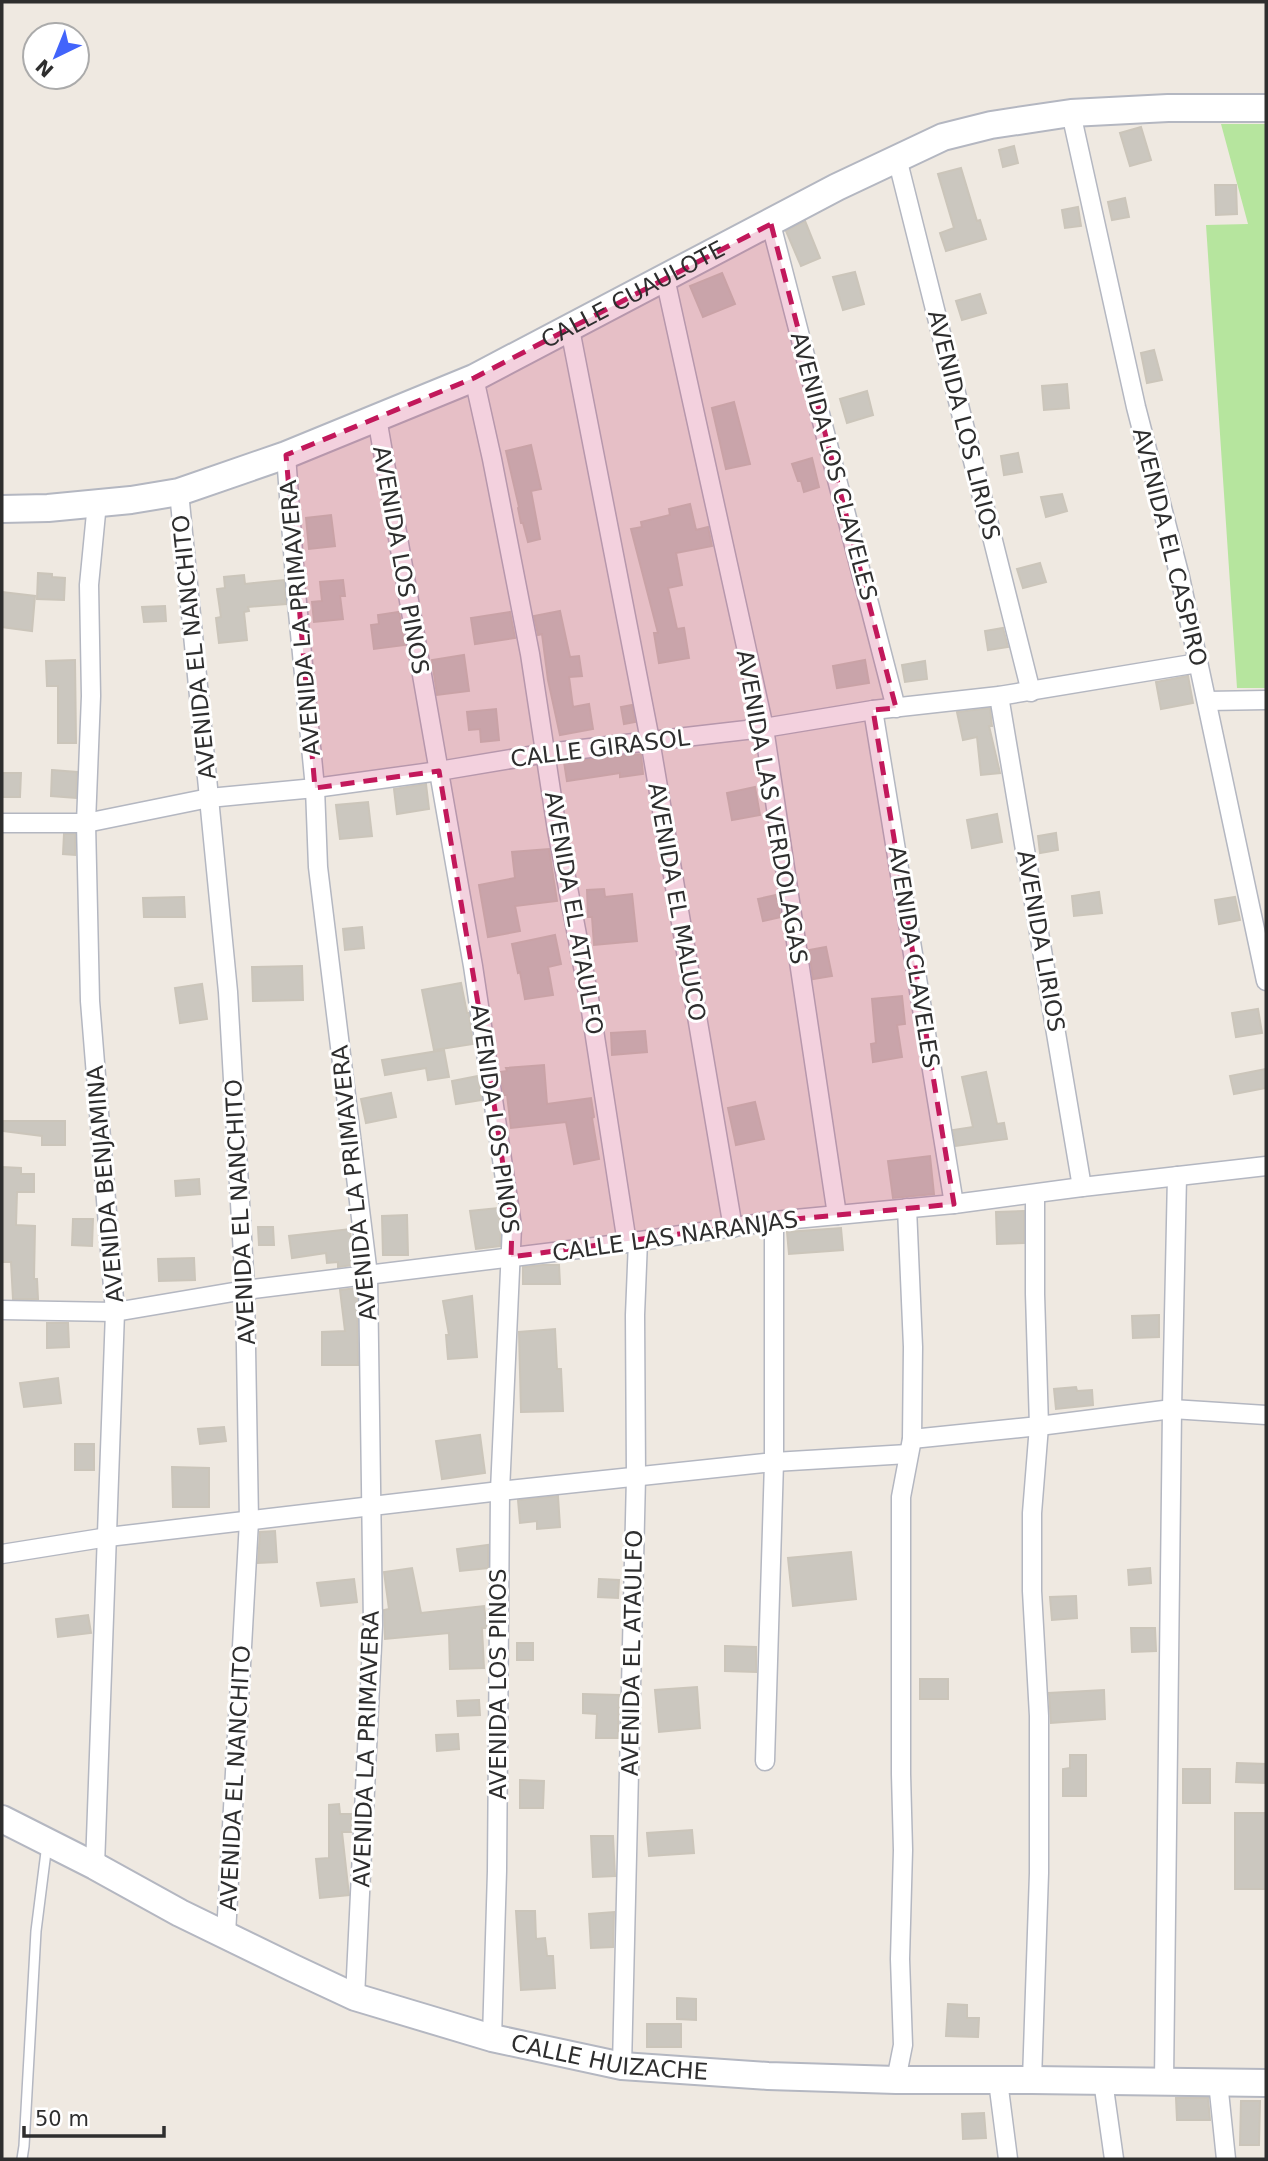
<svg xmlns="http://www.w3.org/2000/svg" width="1268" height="2161" viewBox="0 0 1268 2161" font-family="'DejaVu Sans',sans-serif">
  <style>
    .green { fill: #b6e59e }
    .building { fill: #cbc7bf; stroke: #cbc5ba; stroke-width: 2 }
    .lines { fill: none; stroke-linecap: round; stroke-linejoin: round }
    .lane-casing { stroke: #b4b7c1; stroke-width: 12 }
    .street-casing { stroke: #b4b7c1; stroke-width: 21 }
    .secondary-casing { stroke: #b4b7c1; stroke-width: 30 }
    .lane { stroke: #fff; stroke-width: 9 }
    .street { stroke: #fff; stroke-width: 18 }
    .secondary { stroke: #fff; stroke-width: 26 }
    .marked { fill: #c2185b; fill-opacity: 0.2; stroke: #c2185b; stroke-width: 5; stroke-dasharray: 14 9; stroke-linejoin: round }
    .labels { text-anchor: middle; stroke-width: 6; stroke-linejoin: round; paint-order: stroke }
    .street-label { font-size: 23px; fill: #2e2e2e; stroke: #fff }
  </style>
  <rect width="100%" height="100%" fill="#efe9e1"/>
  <polygon class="green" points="1221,124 1266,124 1266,688 1237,688 1206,225 1248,224"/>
  <g class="building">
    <polygon points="1141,127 1151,160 1130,166 1120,133"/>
    <polygon points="1014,146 1018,163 1003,167 999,150"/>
    <polygon points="961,168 977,221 980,220 986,239 946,251 940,233 954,228 938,174"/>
    <polygon points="1215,185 1236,185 1237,214 1216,215"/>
    <polygon points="1125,198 1129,217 1112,220 1108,202"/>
    <polygon points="1078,207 1081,226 1065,228 1062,210"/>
    <polygon points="805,221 820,258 801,266 786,231"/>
    <polygon points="855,272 864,304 843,310 833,277"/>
    <polygon points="722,273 735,304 703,317 690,286"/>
    <polygon points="980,294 986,313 962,320 956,301"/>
    <polygon points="1154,350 1162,380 1147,383 1141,353"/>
    <polygon points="1067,384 1069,408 1044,410 1042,386"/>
    <polygon points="867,391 873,415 847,423 840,399"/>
    <polygon points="734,402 750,464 726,469 712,408"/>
    <polygon points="531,445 541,489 531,491 540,539 528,542 523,523 521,523 518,508 519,507 506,451"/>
    <polygon points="1018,453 1022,472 1004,475 1001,456"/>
    <polygon points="812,458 819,487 804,492 801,481 798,481 792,464"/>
    <polygon points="1062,494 1067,511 1046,517 1041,497"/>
    <polygon points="690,504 696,530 708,527 712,546 676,553 682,585 668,588 677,629 684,628 689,658 659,663 654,633 658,633 631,529 642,527 641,522 670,515 669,509"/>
    <polygon points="331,515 335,546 309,549 306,518"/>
    <polygon points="1040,563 1046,582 1023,588 1017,569"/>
    <polygon points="38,573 52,574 52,577 65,578 64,600 37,599"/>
    <polygon points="244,575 245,584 284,580 286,604 248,607 249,611 244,612 247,640 219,643 216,618 221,617 217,589 225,588 224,577"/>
    <polygon points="343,580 345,596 340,596 343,619 314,622 312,602 322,601 320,582"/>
    <polygon points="2,592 35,596 32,631 2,627"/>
    <polygon points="165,606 166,621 144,622 142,607"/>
    <polygon points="560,611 570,657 579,656 582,676 569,677 573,707 589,704 593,729 560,735 548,680 542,634 538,635 534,616"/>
    <polygon points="399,612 405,645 374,649 371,625 379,624 378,615"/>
    <polygon points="510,612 515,638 475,644 471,618"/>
    <polygon points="1003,628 1008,647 988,650 985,631"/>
    <polygon points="464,655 469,691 437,695 432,660"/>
    <polygon points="75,660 76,743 58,743 58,686 47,686 46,661"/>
    <polygon points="865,660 869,683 837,688 833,666"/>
    <polygon points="925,661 927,679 905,682 902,665"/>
    <polygon points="1188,676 1193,703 1161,709 1156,682"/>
    <polygon points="632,705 635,722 624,724 621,707"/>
    <polygon points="990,708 992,726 989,726 1000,773 981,775 977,737 963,740 957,712"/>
    <polygon points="496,709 499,740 481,742 480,729 469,730 467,712"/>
    <polygon points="641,754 643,774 620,777 620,773 567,781 564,762"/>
    <polygon points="52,770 77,772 76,798 51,796"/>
    <polygon points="2,773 21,773 20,797 2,797"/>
    <polygon points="426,784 429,809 397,814 394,789"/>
    <polygon points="755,787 760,815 732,820 727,793"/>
    <polygon points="368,802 372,836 340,839 336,805"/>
    <polygon points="997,814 1002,842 972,848 967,820"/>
    <polygon points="1056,833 1058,850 1040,853 1038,836"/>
    <polygon points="64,834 75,834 75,855 63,854"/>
    <polygon points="549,849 557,901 515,906 520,931 488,937 479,885 515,878 512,852"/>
    <polygon points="604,889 605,897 632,894 637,941 594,945 592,917 588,917 587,890"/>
    <polygon points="1099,892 1102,913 1074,916 1072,896"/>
    <polygon points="776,895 781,917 763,921 758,899"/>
    <polygon points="184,897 185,917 144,917 143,898"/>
    <polygon points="1235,897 1240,920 1219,924 1215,900"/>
    <polygon points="362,927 364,948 345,950 343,929"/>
    <polygon points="555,935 561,964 548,967 553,995 525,999 520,972 518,973 512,944"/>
    <polygon points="826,947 832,976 813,979 809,950"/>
    <polygon points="302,966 303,1000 253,1001 252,967"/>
    <polygon points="461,983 467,1013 469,1013 473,1044 434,1050 422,990"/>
    <polygon points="202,984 207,1019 180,1023 175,988"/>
    <polygon points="902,996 905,1024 897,1025 902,1057 873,1062 871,1044 876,1043 872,999"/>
    <polygon points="1258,1009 1262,1033 1236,1037 1232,1013"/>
    <polygon points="645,1031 647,1052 612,1055 611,1033"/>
    <polygon points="444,1050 449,1077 428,1080 426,1068 385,1075 382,1060"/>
    <polygon points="544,1065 547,1104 591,1098 594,1117 592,1118 599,1159 574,1164 566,1122 511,1128 507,1095 504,1095 500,1072 507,1071 506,1068"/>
    <polygon points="1266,1069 1266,1088 1234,1094 1230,1076"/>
    <polygon points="986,1072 997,1124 1004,1123 1007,1139 956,1146 953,1130 973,1127 962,1077"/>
    <polygon points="478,1076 482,1100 456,1104 452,1081"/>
    <polygon points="391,1093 396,1117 366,1123 361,1099"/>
    <polygon points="755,1102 764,1139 736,1145 728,1108"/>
    <polygon points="3,1121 65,1121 65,1145 42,1145 42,1136 2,1131"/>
    <polygon points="930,1156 934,1194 893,1198 888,1161"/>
    <polygon points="2,1167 21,1168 21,1174 34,1174 34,1192 17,1192 16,1225 35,1226 34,1279 37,1279 38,1299 13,1299 11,1262 2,1262"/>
    <polygon points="199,1179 200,1194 176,1196 175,1181"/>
    <polygon points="498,1208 501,1227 500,1246 476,1249 470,1211"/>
    <polygon points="1024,1211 1024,1243 997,1244 996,1212"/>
    <polygon points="407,1215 408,1255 383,1255 382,1216"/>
    <polygon points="73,1219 93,1219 92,1246 72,1245"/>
    <polygon points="258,1227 273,1227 274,1245 259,1245"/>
    <polygon points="841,1228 843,1250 789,1254 787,1232"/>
    <polygon points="350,1229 353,1265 338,1267 338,1262 327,1263 326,1253 292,1258 289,1236"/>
    <polygon points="194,1258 195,1280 159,1281 158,1259"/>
    <polygon points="543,1265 559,1265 560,1284 523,1284 523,1267"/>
    <polygon points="357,1288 358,1365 322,1365 322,1332 345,1331 340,1290"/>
    <polygon points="472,1296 477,1357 448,1359 446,1335 449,1335 443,1301"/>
    <polygon points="1159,1315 1159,1337 1133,1338 1132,1316"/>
    <polygon points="47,1323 68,1323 69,1347 47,1348"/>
    <polygon points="555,1329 557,1369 561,1369 563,1411 521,1412 519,1332"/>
    <polygon points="58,1378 61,1403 24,1407 20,1383"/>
    <polygon points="1076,1387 1077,1391 1092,1390 1093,1405 1056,1409 1054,1389"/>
    <polygon points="224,1427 226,1441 200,1444 198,1429"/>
    <polygon points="480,1435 485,1473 442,1479 436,1441"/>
    <rect x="75" y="1444" width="19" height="26"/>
    <polygon points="172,1467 209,1468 209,1507 173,1507"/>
    <polygon points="558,1496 560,1527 537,1529 537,1521 520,1523 518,1500"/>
    <polygon points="275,1531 277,1562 258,1563 260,1532"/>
    <polygon points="488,1545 488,1568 460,1571 457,1549"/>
    <polygon points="851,1552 856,1599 793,1606 788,1558"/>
    <polygon points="412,1568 421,1613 484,1606 487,1628 482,1628 484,1668 450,1669 449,1633 385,1639 384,1610 389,1609 384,1572"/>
    <polygon points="1150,1568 1151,1583 1129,1585 1128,1570"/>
    <polygon points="354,1579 357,1602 321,1606 317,1583"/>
    <polygon points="599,1579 619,1580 618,1598 598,1597"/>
    <polygon points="1076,1596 1077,1618 1052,1620 1050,1597"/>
    <polygon points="88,1615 91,1633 58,1637 56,1619"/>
    <polygon points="1131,1628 1155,1628 1156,1651 1132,1652"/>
    <rect x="517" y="1643" width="16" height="17"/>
    <polygon points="725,1646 756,1647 756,1672 725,1671"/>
    <rect x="920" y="1679" width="28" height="20"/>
    <polygon points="697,1687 700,1728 659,1732 655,1690"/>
    <polygon points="1104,1690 1105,1719 1051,1723 1049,1693"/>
    <polygon points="583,1694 619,1695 618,1738 596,1738 597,1714 583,1713"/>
    <polygon points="479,1700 480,1715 458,1716 457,1701"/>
    <polygon points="458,1734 459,1749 437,1751 436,1735"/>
    <polygon points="1070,1755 1086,1755 1086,1796 1063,1796 1063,1769 1070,1768"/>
    <polygon points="1237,1763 1266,1764 1266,1783 1236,1782"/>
    <rect x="1183" y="1769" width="27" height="34"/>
    <polygon points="520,1780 544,1781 543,1808 520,1808"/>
    <polygon points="339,1804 340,1814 351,1814 351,1832 342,1832 349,1895 320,1898 316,1859 329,1858 329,1805"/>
    <rect x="1235" y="1813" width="31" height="76"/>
    <polygon points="692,1830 694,1853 649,1856 647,1833"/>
    <polygon points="591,1836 613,1836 615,1876 593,1877"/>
    <polygon points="516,1911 535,1911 536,1939 545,1938 547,1956 553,1956 555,1988 521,1990"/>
    <polygon points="614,1912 613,1947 591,1948 589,1914"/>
    <polygon points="677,1998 696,1999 696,2020 677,2019"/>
    <polygon points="948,2004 967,2005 967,2018 979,2018 978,2037 946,2036"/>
    <rect x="647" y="2024" width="34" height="23"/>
    <polygon points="1176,2098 1208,2098 1210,2120 1177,2120"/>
    <polygon points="1241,2101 1260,2101 1259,2145 1240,2145"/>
    <polygon points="984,2113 986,2138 963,2139 962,2114"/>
  </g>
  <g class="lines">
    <defs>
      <polyline id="lane" points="22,2159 24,2146 36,1931 47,1844"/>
      <g id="street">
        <polyline points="1071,113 1136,407 1180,577 1266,981"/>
        <polyline points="897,158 1031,692"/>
        <polyline points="771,224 896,708"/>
        <polyline points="665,278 764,728 837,1215"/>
        <polyline points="570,329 650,740 733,1228"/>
        <polyline points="474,378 492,459 530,654 557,830 589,998 627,1243"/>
        <polyline points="377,418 473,966 512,1226 500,1491 497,1871 492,2038"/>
        <polyline points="286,455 296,592 315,788 318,867 368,1275 373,1625 355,1997"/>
        <polyline points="179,492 228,992 245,1290 249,1521 226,1934"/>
        <polyline points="999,696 1082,1187"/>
        <polyline points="1207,701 1266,700"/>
        <polyline points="873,710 954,1204"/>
        <polyline points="2,823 86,823 209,798 315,788 439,771 547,753 764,728 873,710 999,696 1198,663"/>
        <polyline points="2,1310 115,1312 245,1290 627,1243 774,1221 954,1204 1082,1187 1266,1166"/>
        <polyline points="912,1439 1039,1426 1172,1409 1266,1415"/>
        <polyline points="2,1554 108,1537 500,1491 774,1462 908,1454"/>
        <polyline points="765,1761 774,1462 774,1221"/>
        <polyline points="95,1866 115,1312 90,1001 86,823 91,696 89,585 97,503"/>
        <polyline points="622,2066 636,1477 635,1315 638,1241"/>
        <polyline points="896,2080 903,2045 900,1959 903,1850 901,1774 901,1497 912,1439 913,1347 907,1208"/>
        <polyline points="1032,2080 1039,1873 1039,1716 1032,1591 1032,1513 1039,1426 1035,1294 1035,1194"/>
        <polyline points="998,2081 1008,2159"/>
        <polyline points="1103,2081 1114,2159"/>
        <polyline points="1164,2081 1172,1409 1177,1176"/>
        <polyline points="1218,2082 1226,2159"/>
      </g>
      <g id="secondary">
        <path id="s1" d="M 2,509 L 48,508 L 131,500 L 179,492 L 286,455 L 474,378 L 837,187 L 943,137 L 991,125 L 1071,113 L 1168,108 L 1266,108"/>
        <path id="s2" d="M 2,1819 L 95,1866 L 180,1913 L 293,1968 L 355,1997 L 492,2038 L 622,2066 L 768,2076 L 896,2080 L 1032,2080 L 1266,2083"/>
      </g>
    </defs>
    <use href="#lane" class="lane-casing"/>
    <use href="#street" class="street-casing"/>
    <use href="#secondary" class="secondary-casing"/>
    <use href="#lane" class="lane"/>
    <use href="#street" class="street"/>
    <use href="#secondary" class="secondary"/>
  </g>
  <path class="marked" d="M 771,224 L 896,708 L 873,710 L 954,1204 L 774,1221 L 511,1257 L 512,1226 L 488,1063 L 439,771 L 315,788 L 286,455 L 474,378 Z"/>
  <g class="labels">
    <g class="street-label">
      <text dy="8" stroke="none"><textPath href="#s1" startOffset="674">CALLE CUAULOTE</textPath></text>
      <text transform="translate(964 425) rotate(76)" y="8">AVENIDA LOS LIRIOS</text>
      <text transform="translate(834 466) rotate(75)" y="8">AVENIDA LOS CLAVELES</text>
      <text transform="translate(1170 547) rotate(76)" y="8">AVENIDA EL CASPIRO</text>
      <text transform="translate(401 560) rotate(80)" y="8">AVENIDA LOS PINOS</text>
      <text transform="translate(300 618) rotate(-95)" y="8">AVENIDA LA PRIMAVERA</text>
      <text transform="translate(194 647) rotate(-96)" y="8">AVENIDA EL NANCHITO</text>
      <text transform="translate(600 748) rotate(-7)" y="8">CALLE GIRASOL</text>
      <text transform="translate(772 807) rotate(80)" y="8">AVENIDA LAS VERDOLAGAS</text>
      <text transform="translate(677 902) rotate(80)" y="8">AVENIDA EL MALUCO</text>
      <text transform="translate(574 913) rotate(80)" y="8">AVENIDA EL ATAULFO</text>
      <text transform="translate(1041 941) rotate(80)" y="8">AVENIDA LIRIOS</text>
      <text transform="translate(914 957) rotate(81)" y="8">AVENIDA CLAVELES</text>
      <text transform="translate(495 1119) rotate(82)" y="8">AVENIDA LOS PINOS</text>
      <text transform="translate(354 1183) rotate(-96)" y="8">AVENIDA LA PRIMAVERA</text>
      <text transform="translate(105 1184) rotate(-95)" y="8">AVENIDA BENJAMINA</text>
      <text transform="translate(240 1212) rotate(-93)" y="8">AVENIDA EL NANCHITO</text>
      <text transform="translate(675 1236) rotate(-8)" y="8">CALLE LAS NARANJAS</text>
      <text transform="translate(632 1653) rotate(-89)" y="8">AVENIDA EL ATAULFO</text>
      <text transform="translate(498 1684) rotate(-90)" y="8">AVENIDA LOS PINOS</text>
      <text transform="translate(366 1749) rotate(-88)" y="8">AVENIDA LA PRIMAVERA</text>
      <text transform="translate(235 1778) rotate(-87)" y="8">AVENIDA EL NANCHITO</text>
      <text dy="8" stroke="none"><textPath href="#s2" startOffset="658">CALLE HUIZACHE</textPath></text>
    </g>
  </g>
  <rect width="1268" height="2161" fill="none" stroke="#2e2e2e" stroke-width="7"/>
  <g transform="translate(56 56) rotate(223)"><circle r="33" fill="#ffffff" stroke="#ababab" stroke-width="2"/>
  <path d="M0-5L12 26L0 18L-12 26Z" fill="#4264fb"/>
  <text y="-10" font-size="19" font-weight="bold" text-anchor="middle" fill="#2e2e2e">N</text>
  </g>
  <path d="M24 2126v10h140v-10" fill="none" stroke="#2e2e2e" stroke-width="3.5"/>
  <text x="35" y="2126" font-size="21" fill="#2e2e2e" stroke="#ffffff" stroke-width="5" paint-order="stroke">50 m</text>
</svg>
